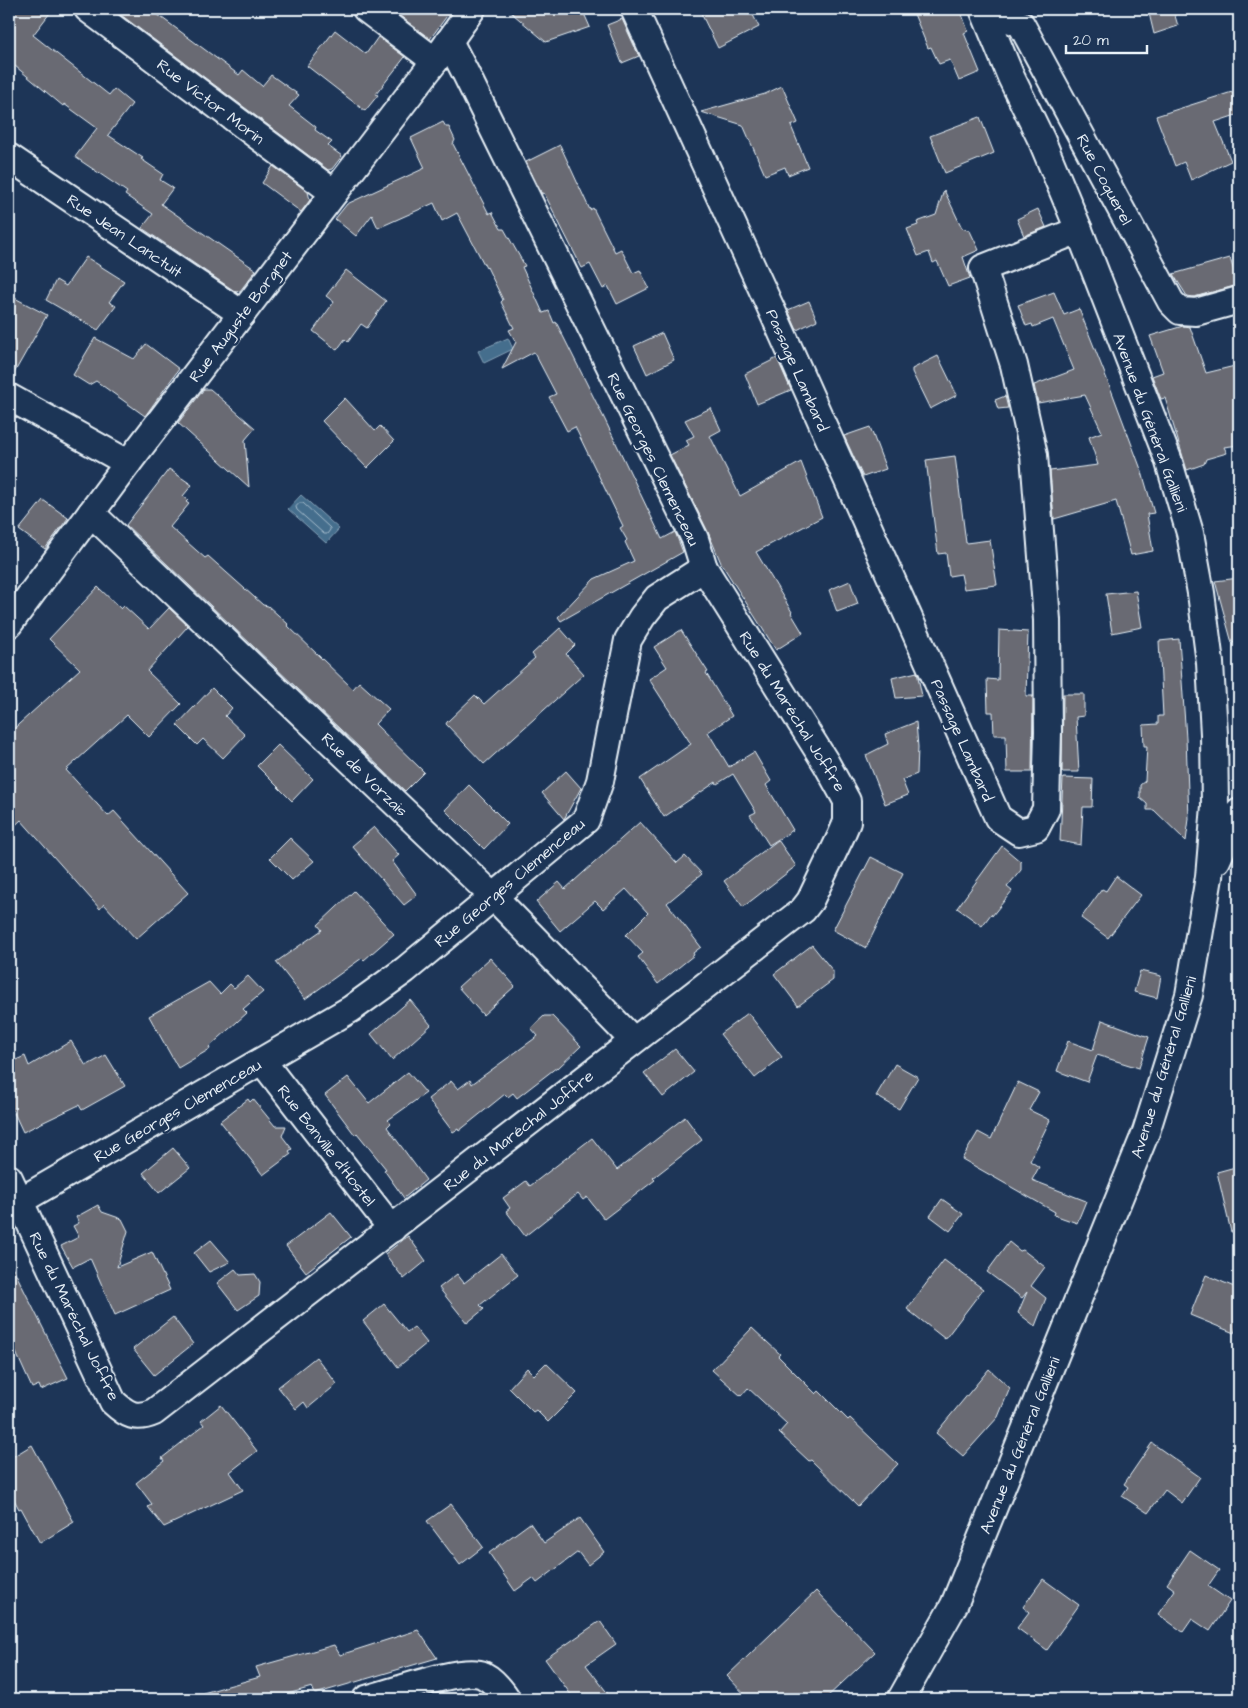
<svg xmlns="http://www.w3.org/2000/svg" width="1248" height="1708" viewBox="0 0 1248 1708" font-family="'Architects Daughter',sans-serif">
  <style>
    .water { fill: #456e8d; stroke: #86a2b8 }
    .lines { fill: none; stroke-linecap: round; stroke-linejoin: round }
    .shore { stroke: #a7bdcd; stroke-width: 1 }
    .building { fill: #696b73; stroke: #e8f1f8 }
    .minor-casing { stroke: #e8f1f8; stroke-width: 30 }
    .minor { stroke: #1d3557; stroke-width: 26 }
    .labels { text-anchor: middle; stroke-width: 4.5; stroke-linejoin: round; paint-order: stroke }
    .street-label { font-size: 16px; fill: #e8f1f8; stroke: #1d3557 }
  </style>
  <rect width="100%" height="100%" fill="#1d3557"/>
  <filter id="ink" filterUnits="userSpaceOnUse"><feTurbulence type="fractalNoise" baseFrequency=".02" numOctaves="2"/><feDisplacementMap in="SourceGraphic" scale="10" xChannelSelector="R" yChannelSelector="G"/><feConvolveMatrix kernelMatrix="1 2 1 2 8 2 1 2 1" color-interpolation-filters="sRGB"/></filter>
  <g filter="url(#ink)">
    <g class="water">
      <polygon points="508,338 513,349 484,363 478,351"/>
      <polygon points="301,495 339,529 326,543 288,509"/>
    </g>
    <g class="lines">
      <polygon class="shore" points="300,503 303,503 330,528 330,530 327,534 324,534 297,510 296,507"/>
    </g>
    <g class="building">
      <polygon points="9,9 53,9 33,35 109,95 114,89 132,104 108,135 143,158 141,159 163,174 160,180 173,188 161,204 256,270 240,291 236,292 142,228 153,214 125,195 127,192 75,157 97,128 64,104 63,106 9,61"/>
      <polygon points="113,9 150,9 239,75 243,70 262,86 271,75 299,95 289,106 316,127 315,130 332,142 328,146 342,156 332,169 328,170"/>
      <polygon points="398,9 452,9 430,39 395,12"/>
      <polygon points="507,9 582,9 590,27 546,42"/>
      <polygon points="699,9 750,9 759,27 718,48"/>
      <polygon points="912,9 960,9 968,31 964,33 980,72 959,81 950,60 939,64 931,47 928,48"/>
      <polygon points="1148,9 1173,9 1178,26 1154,34"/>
      <polygon points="622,19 639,56 622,63 607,25"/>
      <polygon points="335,30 366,54 378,37 405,57 376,94 378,95 365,111 307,66"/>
      <polygon points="782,86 798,123 791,126 808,167 788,175 785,167 765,175 743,125 701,112 765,94"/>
      <polygon points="1232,92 1239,114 1215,122 1231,161 1191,180 1184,162 1175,166 1156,116"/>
      <polygon points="980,117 994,153 945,173 930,136"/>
      <polygon points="443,122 446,127 449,127 455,140 453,144 489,214 492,212 501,229 504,229 525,266 522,267 543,313 549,311 554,323 556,322 605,420 662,539 675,532 683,552 561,621 558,617 594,579 634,561 625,542 627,540 620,528 623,526 575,427 567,431 549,397 556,394 534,352 502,369 516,342 509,330 514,328 501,302 503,300 487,267 486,268 457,213 442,221 434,203 378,228 372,215 356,236 335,219 347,204 425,168 411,138"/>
      <polygon points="560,145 590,210 593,208 615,252 621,249 633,273 640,270 649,288 617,304 608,286 603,289 590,264 582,268 544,193 542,194 526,162"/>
      <polygon points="273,166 308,192 310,200 301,212 262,183"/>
      <polygon points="944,190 962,228 970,231 979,250 963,257 970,278 948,286 937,261 933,263 929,252 918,256 907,229 918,225 917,222 936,215"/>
      <polygon points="1038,209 1046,227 1024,236 1017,219"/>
      <polygon points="86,257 124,281 109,302 116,306 98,330 46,300 56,280 66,286"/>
      <polygon points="1230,258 1238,285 1194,297 1187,296 1173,274"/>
      <polygon points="346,270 386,301 367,328 361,324 348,342 345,339 337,350 313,331 334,302 326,296"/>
      <polygon points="1054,292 1064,315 1079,309 1112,392 1142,472 1154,513 1147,514 1153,551 1131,555 1116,501 1054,519 1050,471 1098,465 1089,437 1102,432 1085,395 1038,403 1034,385 1074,370 1053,319 1033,327 1032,324 1026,326 1018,305"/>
      <polygon points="9,295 47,315 9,382"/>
      <polygon points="809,301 817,320 797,330 788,310"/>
      <polygon points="1183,326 1190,327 1206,373 1239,365 1239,445 1224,447 1227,453 1206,459 1204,464 1187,470 1165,398 1161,399 1152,376 1163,372 1150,336"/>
      <polygon points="662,333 674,360 647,374 634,346"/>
      <polygon points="95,338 134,359 146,344 179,369 145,416 96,381 89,385 73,375"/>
      <polygon points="938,356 957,395 930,409 912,372 912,369"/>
      <polygon points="777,358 791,390 757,404 745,374"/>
      <polygon points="204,389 210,389 255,428 245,440 249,487 178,423"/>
      <polygon points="1005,396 1008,408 998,409 995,400"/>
      <polygon points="345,398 375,431 380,426 394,441 367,468 322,421"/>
      <polygon points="711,408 721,430 710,436 740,496 801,462 822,517 756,552 792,612 791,613 803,633 776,650 721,563 708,532 670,455 689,445 686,440 694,436 685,420"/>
      <polygon points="870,427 886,469 863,477 844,436"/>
      <polygon points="955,456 966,543 990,540 997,585 964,589 961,574 949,576 946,553 938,554 926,460"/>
      <polygon points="169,469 192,485 183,496 188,500 186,502 189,504 170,527 205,558 208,556 263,605 268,606 288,624 287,625 353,689 359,682 389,709 375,724 424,772 405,791 126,525"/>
      <polygon points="43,500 68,518 45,549 19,530"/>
      <polygon points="1239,578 1239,642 1232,643 1215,581"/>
      <polygon points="850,581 858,604 837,612 829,590"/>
      <polygon points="98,587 121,609 124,606 149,629 169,608 188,626 147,671 181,704 149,737 127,715 66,770 108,816 114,811 188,893 136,939 104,904 100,909 21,820 9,831 9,733 80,669 49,639"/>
      <polygon points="1136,591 1142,627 1112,633 1106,594"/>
      <polygon points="560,628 575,645 566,654 584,674 484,764 446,724 447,722 475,695 484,704 535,658 532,654"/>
      <polygon points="681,630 708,672 706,673 732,716 708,732 729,767 754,752 771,781 766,785 793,830 769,845 750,815 756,812 733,774 717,784 716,782 664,817 640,779 691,744 649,679 667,667 654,647"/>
      <polygon points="999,630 1028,632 1026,696 1033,696 1032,772 1007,772 1006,735 994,735 993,712 988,712 987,679 998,680"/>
      <polygon points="1179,639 1186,738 1189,819 1186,841 1154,810 1147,810 1147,804 1140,798 1140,785 1145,781 1147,746 1144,746 1143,725 1158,724 1158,716 1163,716 1159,641"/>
      <polygon points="917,672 922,696 896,698 892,678"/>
      <polygon points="212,688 232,708 225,716 245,735 223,758 203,739 197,745 177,725"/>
      <polygon points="1063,694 1084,694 1084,716 1076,717 1079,772 1062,772"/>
      <polygon points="916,722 918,747 917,774 902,780 908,795 885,804 866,755 888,744 885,734"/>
      <polygon points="278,745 313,779 292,801 257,766"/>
      <polygon points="566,771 581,788 564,819 542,793"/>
      <polygon points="1063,778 1093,779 1092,807 1083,807 1081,845 1060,841"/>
      <polygon points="469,785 508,824 484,849 445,810"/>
      <polygon points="640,822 677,863 685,856 702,874 667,903 701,947 693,953 694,955 658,984 638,957 643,953 626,935 648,913 626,889 603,909 595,901 560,931 536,902 559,882 565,889"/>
      <polygon points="374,827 399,855 392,861 417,895 404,905 352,846"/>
      <polygon points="290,838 314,861 292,880 270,858"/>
      <polygon points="778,840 796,866 743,907 724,881"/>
      <polygon points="1002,846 1021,862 1021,870 1007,887 1012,891 992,916 991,914 982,926 957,908"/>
      <polygon points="871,857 903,873 866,948 833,930"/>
      <polygon points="1116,876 1141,895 1108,938 1081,918 1102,889 1106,891"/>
      <polygon points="354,891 394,934 364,960 362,958 305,999 276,962 322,930 318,925"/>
      <polygon points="812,945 833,971 833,980 798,1006 774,974"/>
      <polygon points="490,958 515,986 483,1015 458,987"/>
      <polygon points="1140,971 1161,976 1157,998 1134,992"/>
      <polygon points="248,976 263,992 243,1009 247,1013 209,1047 210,1049 178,1068 149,1016 209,982 220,994 230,984 234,988"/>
      <polygon points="410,1000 431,1025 392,1060 371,1034"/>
      <polygon points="748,1013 782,1057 755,1078 720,1034"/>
      <polygon points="544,1016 552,1016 581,1046 558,1068 557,1067 517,1098 513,1093 508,1097 505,1094 459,1131 458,1129 453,1132 428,1099 451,1081 458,1089 470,1080 472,1084 538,1036 531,1028"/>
      <polygon points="1102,1020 1149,1037 1139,1068 1097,1055 1087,1082 1057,1071 1068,1041 1093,1050"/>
      <polygon points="71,1041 86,1066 106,1055 125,1086 82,1110 79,1105 23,1132 9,1102 9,1063 25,1056 29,1066"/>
      <polygon points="675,1049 694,1072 663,1097 644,1073"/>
      <polygon points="895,1064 918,1077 899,1109 876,1096"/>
      <polygon points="408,1072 426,1093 388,1120 391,1123 387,1127 426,1180 404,1198 384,1170 386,1169 357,1133 355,1135 325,1095 348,1077 369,1103"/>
      <polygon points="1018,1082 1039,1092 1029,1110 1050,1120 1030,1161 1039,1167 1032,1180 1086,1201 1077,1223 1054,1215 1055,1212 962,1159 978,1132 991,1139"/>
      <polygon points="248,1099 250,1102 253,1099 275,1126 286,1126 282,1136 292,1149 289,1151 291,1154 263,1175 220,1121"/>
      <polygon points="685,1117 702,1140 653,1178 655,1180 604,1219 587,1197 583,1200 578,1194 525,1236 506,1211 510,1208 503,1198 526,1181 530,1186 592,1138 617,1170"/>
      <polygon points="173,1148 190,1168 159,1193 143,1173"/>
      <polygon points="1239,1166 1239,1231 1231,1232 1217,1172"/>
      <polygon points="942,1199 963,1214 950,1231 930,1216"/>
      <polygon points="98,1205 102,1212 122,1219 128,1231 117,1267 152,1252 170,1290 115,1315 90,1258 73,1267 61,1246 79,1237 73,1226 79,1223 76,1217"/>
      <polygon points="331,1212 351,1237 306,1272 286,1246"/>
      <polygon points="408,1236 426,1261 404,1279 385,1254"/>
      <polygon points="211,1240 230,1262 209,1272 194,1253"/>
      <polygon points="1009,1242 1020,1251 1023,1250 1045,1267 1031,1286 1046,1298 1035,1326 1018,1313 1027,1292 1022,1298 987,1272"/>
      <polygon points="501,1254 518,1275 480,1305 484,1309 467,1323 439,1288 457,1274 464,1283"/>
      <polygon points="9,1260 68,1378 41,1390 39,1385 32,1388 9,1337"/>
      <polygon points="944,1260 983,1289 945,1339 907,1309"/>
      <polygon points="235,1269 240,1275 255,1274 260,1282 259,1296 238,1310 217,1283"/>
      <polygon points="1206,1275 1239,1289 1239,1321 1234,1333 1190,1315"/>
      <polygon points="384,1304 407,1332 414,1327 427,1343 398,1367 363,1321"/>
      <polygon points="173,1317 193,1344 154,1375 133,1349"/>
      <polygon points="752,1328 780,1354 778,1356 816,1394 819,1391 848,1420 850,1418 898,1464 858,1506 811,1460 809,1461 779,1433 787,1424 748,1388 741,1396 712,1370"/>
      <polygon points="316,1357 337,1384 308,1408 304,1402 296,1409 278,1387"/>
      <polygon points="546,1363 577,1393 548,1422 536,1410 533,1412 509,1388 527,1368 534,1375"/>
      <polygon points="989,1369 1010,1388 998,1417 963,1456 936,1433"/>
      <polygon points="221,1405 257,1451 230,1472 243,1490 164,1527 148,1507 152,1504 136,1483 164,1461 162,1458 204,1425 201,1421"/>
      <polygon points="1152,1443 1200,1477 1182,1503 1165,1490 1148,1513 1122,1496 1128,1487 1124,1484"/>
      <polygon points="32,1445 74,1522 40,1543 21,1508 19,1509 9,1490 9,1459"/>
      <polygon points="451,1504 483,1547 460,1565 427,1521"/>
      <polygon points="580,1518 604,1552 588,1565 578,1552 537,1583 533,1578 515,1591 489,1553 530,1523 544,1543"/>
      <polygon points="1190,1550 1219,1570 1208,1586 1230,1601 1210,1631 1192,1619 1183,1632 1158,1614 1175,1590 1167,1584"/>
      <polygon points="1043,1579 1079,1605 1047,1650 1017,1628 1029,1612 1023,1607"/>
      <polygon points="816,1591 875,1652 825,1699 749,1699 727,1676"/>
      <polygon points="600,1621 616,1644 586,1665 612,1699 574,1699 545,1659"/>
      <polygon points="418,1630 437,1658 315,1694 312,1687 270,1699 204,1699 203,1693 260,1677 256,1667 334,1645 340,1655"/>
    </g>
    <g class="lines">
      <defs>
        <g id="minor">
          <polyline points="88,9 334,193"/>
          <polyline points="366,9 435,61"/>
          <polyline points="634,9 774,315 998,818 1019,832 1036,828 1046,809 1048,731 1047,620 1034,455 1014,365 983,268 1079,230"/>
          <polyline points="985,13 1004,17 1021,24 1171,302 1180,311 1196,312 1239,300"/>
          <polyline points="9,157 242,314"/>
          <polyline points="9,397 128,463"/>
          <polyline points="91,513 494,897 633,1040"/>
          <polyline points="9,624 128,463 435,61 472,9"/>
          <polyline points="1217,860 1239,812"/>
          <polyline points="262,1061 392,1229"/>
          <path d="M 9,1178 L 113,1402 C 127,1415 136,1420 154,1412 L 803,910 L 810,901 L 841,836 L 847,822 L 847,801 L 826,763 L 704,568"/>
          <polyline points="20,1201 351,1009 405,970 586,820 600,781 628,640 642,617 657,598 704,568 695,539 465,72 449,41"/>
          <path d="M 366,1699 C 390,1693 463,1666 483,1675 C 493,1680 501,1690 507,1699"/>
          <polyline points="901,1699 954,1605 1146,1132 1189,995 1209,877 1215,806 1214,734 1210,663 1201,593 1190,533 1168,459 1079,230 1042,141 1011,77 983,9"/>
        </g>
      </defs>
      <use href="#minor" class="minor-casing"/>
      <use href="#minor" class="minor"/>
    </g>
  </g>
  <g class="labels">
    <g class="street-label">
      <text transform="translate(211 101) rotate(37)" y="6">Rue Victor Morin</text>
      <text transform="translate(1105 179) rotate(62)" y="6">Rue Coquerel</text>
      <text transform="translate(125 235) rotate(34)" y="6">Rue Jean Lanctuit</text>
      <text transform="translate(240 316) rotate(-53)" y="6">Rue Auguste Borgnet</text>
      <text transform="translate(798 370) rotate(66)" y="6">Passage Lambard</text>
      <text transform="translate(1151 422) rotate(70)" y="6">Avenue du Général Gallieni</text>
      <text transform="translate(654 459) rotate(64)" y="6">Rue Georges Clemenceau</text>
      <text transform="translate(793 711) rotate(58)" y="6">Rue du Maréchal Joffre</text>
      <text transform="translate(963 740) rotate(66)" y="6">Passage Lambard</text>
      <text transform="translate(365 774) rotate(44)" y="6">Rue de Vorzais</text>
      <text transform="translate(509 882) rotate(-40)" y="6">Rue Georges Clemenceau</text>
      <text transform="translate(1163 1067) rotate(-73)" y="6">Avenue du Général Gallieni</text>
      <text transform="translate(177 1110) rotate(-30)" y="6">Rue Georges Clemenceau</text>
      <text transform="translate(518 1130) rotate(-38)" y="6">Rue du Maréchal Joffre</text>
      <text transform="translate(327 1145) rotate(52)" y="6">Rue Banville d'Hostel</text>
      <text transform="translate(75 1316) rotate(64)" y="6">Rue du Maréchal Joffre</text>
      <text transform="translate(1019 1445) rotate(-68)" y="6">Avenue du Général Gallieni</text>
    </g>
  </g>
  <rect width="1248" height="1708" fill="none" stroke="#1d3557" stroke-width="30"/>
  <rect x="15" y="15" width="1218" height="1678" fill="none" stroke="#e8f1f8" stroke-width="2" filter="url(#ink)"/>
  <path d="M1066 45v8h81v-8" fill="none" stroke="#e8f1f8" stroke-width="2.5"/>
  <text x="1073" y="45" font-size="15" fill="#e8f1f8" stroke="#1d3557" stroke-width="4" paint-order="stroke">20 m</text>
</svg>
